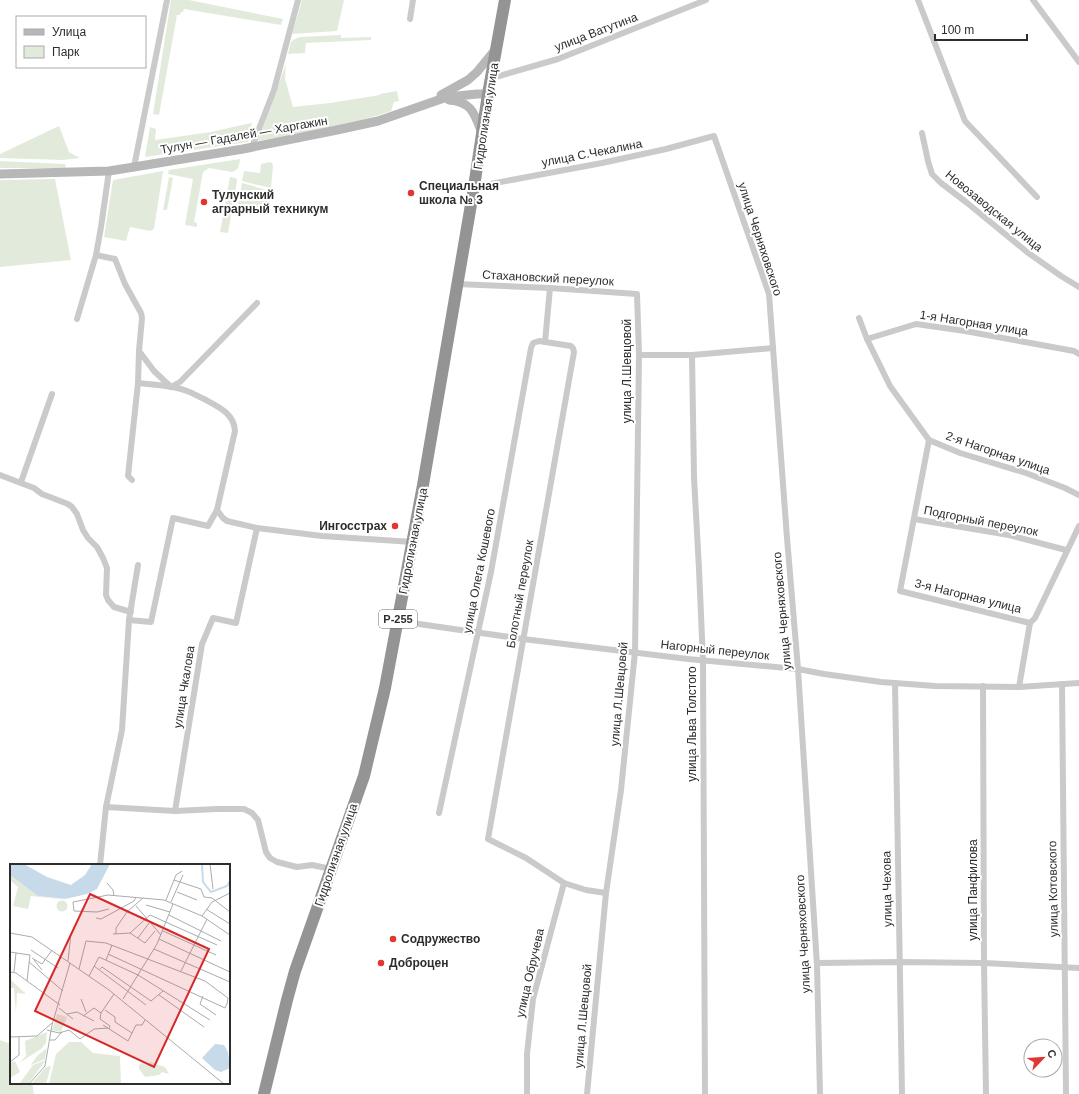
<svg xmlns="http://www.w3.org/2000/svg" width="1079" height="1094" viewBox="0 0 1079 1094" font-family="Arial,sans-serif">
  <style>
    .green { fill: #e2ebdb }
    .lines { fill: none; stroke-linecap: round; stroke-linejoin: round }
    .street { stroke: #cacaca; stroke-width: 6 }
    .secondary { stroke: #b7b7b7; stroke-width: 9 }
    .highway { stroke: #949494; stroke-width: 12 }
    .poi-dot { fill: #e13633; stroke: #fff; stroke-width: 1.5 }
    .labels { text-anchor: middle; stroke-width: 4; stroke-linejoin: round; paint-order: stroke }
    .shield { fill: #fff; stroke: #6c6c6c; stroke-width: 1 }
    .shield-label { font-size: 11px; font-weight: bold; fill: #2d2d2d }
    .street-label { font-size: 12px; fill: #2d2d2d; stroke: #fff }
    .poi-label { font-size: 12px; font-weight: bold; fill: #2d2d2d; stroke: #fff; text-anchor: start }
    .inset-river { fill: none; stroke: #c7daea; stroke-width: 2 }
    .inset-road { fill: none; stroke: #ababab; stroke-width: 1 }
    .view { fill: #d62828; fill-opacity: 0.15; stroke: #d62828; stroke-width: 2 }
    .inset-edge { fill: none; stroke: #2d2d2d; stroke-width: 2 }
  </style>
  <rect width="100%" height="100%" fill="#fff"/>
  <g class="green">
    <polygon points="171,0 189,0 283,19 281,25 184,9 183,12 181,12 180,15 177,15 159,115 153,114"/>
    <polygon points="302,0 344,0 337,31 292,34"/>
    <polygon points="341,35 341,38 371,37 371,40 306,43 305,53 288,54 291,42 295,39 300,37"/>
    <path d="M 286,64 L 285,79 L 293,107 L 330,103 L 380,95 L 380,94 L 397,91 L 399,101 L 394,102 L 391,111 C 349,126 302,133 258,141 Z"/>
    <polygon points="252,122 248,142 145,157 150,127 156,129 155,140 211,132 251,123"/>
    <polygon points="59,126 69,152 80,158 63,160 0,158 0,154"/>
    <path d="M 240,159 C 239,166 239,170 232,172 L 209,168 L 203,172 L 194,222 L 197,223 L 197,227 L 185,225 L 193,179 L 168,174 L 169,170 Z"/>
    <polygon points="0,161 65,164 66,168 0,168"/>
    <polygon points="270,162 272,163 273,166 271,188 242,181 244,171 260,173 261,164"/>
    <polygon points="163,171 154,229 150,231 130,227 126,241 104,237 113,180"/>
    <polygon points="169,177 173,178 167,210 163,210"/>
    <polygon points="230,177 236,178 237,181 228,233 220,232"/>
    <polygon points="55,179 71,260 0,267 0,180"/>
    <polygon points="242,183 270,191 267,210 238,204"/>
    <polygon points="0,1040 11,1044 11,1083 32,1083 34,1094 0,1094"/>
  </g>
  <g class="lines">
    <g class="street">
      <polyline points="918,0 965,121 1037,197"/>
      <polyline points="1033,0 1079,62"/>
      <polyline points="410,19 413,0"/>
      <polyline points="492,78 558,59 706,0"/>
      <polyline points="922,133 928,161 932,174 941,183 966,202 1027,252 1061,276 1079,287"/>
      <polyline points="252,147 274,90 298,0"/>
      <polyline points="134,167 167,0"/>
      <polyline points="474,187 602,163 666,149 714,136 769,294 787,538 798,669 817,965 820,1094"/>
      <polyline points="96,255 115,259 125,284 141,313 142,318 139,351 138,383 128,476 132,480"/>
      <polyline points="457,284 550,288 637,294 639,355 635,652 621,790 606,893 587,1094"/>
      <polyline points="859,318 867,339 890,386 929,440 960,453 1026,473 1065,488 1079,495"/>
      <polyline points="77,319 96,255 101,227 109,171"/>
      <polyline points="867,339 916,324 965,331 1074,351 1079,354"/>
      <polyline points="545,342 550,288"/>
      <polyline points="139,351 154,371 171,387"/>
      <polyline points="639,355 692,355 773,348"/>
      <polyline points="692,355 694,477 699,569 703,661 705,1094"/>
      <polyline points="171,387 180,382 257,303"/>
      <polyline points="929,440 900,591 1030,623"/>
      <polyline points="0,475 34,488 42,494 68,504 72,507 77,514 83,530 88,538 97,547 103,558 107,568 106,595 108,600 114,607 131,612"/>
      <polyline points="21,482 52,394"/>
      <polyline points="217,510 223,518 227,521 257,528 322,536 413,542"/>
      <polyline points="914,519 1009,535 1066,550"/>
      <polyline points="138,565 129,620 122,730 106,807 175,811 217,809 244,809 252,813 258,820 266,852 270,858 277,862 297,867 312,865 331,869"/>
      <path d="M 129,620 L 151,622 L 173,518 L 208,526 L 217,510 L 235,431 C 234,413 217,406 204,399 C 199,397 193,393 187,391 C 172,385 154,385 138,383"/>
      <polyline points="398,621 523,639 688,659 798,669 824,674 881,682 935,686 1019,687 1079,683"/>
      <polyline points="895,683 902,1094"/>
      <polyline points="1062,684 1066,1094"/>
      <polyline points="983,686 984,963 986,1094"/>
      <polyline points="1019,687 1030,623 1035,618 1079,526"/>
      <polyline points="175,811 202,644 213,618 236,623 257,528"/>
      <polyline points="439,813 491,572 531,348 533,343 539,341 571,346 573,348 574,352 488,839 526,858 564,883 586,890 606,893"/>
      <polyline points="100,865 106,807"/>
      <polyline points="817,963 900,962 984,963 1079,968"/>
      <polyline points="527,1094 527,1054 533,999 564,883"/>
    </g>
    <g class="secondary">
      <polyline points="441,95 468,80 477,72 495,50"/>
      <path d="M 449,100 C 472,102 474,113 482,133"/>
      <polyline points="0,174 109,171 134,167 243,149 337,130 378,121 447,97 477,94 488,94"/>
    </g>
    <polyline class="highway" points="264,1094 287,1000 295,971 364,776 385,688 423,485 474,187 488,94 505,0"/>
  </g>
  <g class="poi-dot">
    <circle cx="411" cy="193" r="4"/>
    <circle cx="204" cy="202" r="4"/>
    <circle cx="395" cy="526" r="4"/>
    <circle cx="393" cy="939" r="4"/>
    <circle cx="381" cy="963" r="4"/>
  </g>
  <g class="labels">
    <rect class="shield" x="379" y="610" width="38" height="18" rx="3"/>
    <g class="shield-label">
      <text x="398" y="623">Р-255</text>
    </g>
    <g class="street-label">
      <text transform="translate(596 32) rotate(-21)" y="4">улица Ватутина</text>
      <text transform="translate(486 116) rotate(-81)" y="4">Гидролизная улица</text>
      <text transform="translate(244 135) rotate(-10)" y="4">Тулун — Гадалей — Харгажин</text>
      <text transform="translate(592 153) rotate(-11)" y="4">улица С.Чекалина</text>
      <text transform="translate(994 211) rotate(39)" y="4">Новозаводская улица</text>
      <text transform="translate(760 239) rotate(72)" y="4">улица Черняховского</text>
      <text transform="translate(548 278) rotate(3)" y="4">Стахановский переулок</text>
      <text transform="translate(974 323) rotate(9)" y="4">1-я Нагорная улица</text>
      <text transform="translate(627 371) rotate(-90)" y="4">улица Л.Шевцовой</text>
      <text transform="translate(998 453) rotate(19)" y="4">2-я Нагорная улица</text>
      <text transform="translate(981 521) rotate(11)" y="4">Подгорный переулок</text>
      <text transform="translate(413 541) rotate(-79)" y="4">Гидролизная улица</text>
      <text transform="translate(479 571) rotate(-79)" y="4">улица Олега Кошевого</text>
      <text transform="translate(520 594) rotate(-80)" y="4">Болотный переулок</text>
      <text transform="translate(968 596) rotate(14)" y="4">3-я Нагорная улица</text>
      <text transform="translate(782 611) rotate(-95)" y="4">улица Черняховского</text>
      <text transform="translate(715 650) rotate(6)" y="4">Нагорный переулок</text>
      <text transform="translate(184 687) rotate(-81)" y="4">улица Чкалова</text>
      <text transform="translate(619 694) rotate(-85)" y="4">улица Л.Шевцовой</text>
      <text transform="translate(692 724) rotate(-90)" y="4">улица Льва Толстого</text>
      <text transform="translate(336 855) rotate(-71)" y="4">Гидролизная улица</text>
      <text transform="translate(887 889) rotate(-91)" y="4">улица Чехова</text>
      <text transform="translate(1053 889) rotate(-91)" y="4">улица Котовского</text>
      <text transform="translate(973 890) rotate(-90)" y="4">улица Панфилова</text>
      <text transform="translate(803 934) rotate(-93)" y="4">улица Черняховского</text>
      <text transform="translate(530 973) rotate(-77)" y="4">улица Обручева</text>
      <text transform="translate(583 1016) rotate(-85)" y="4">улица Л.Шевцовой</text>
    </g>
    <g class="poi-label">
      <text x="419" y="190">Специальная<tspan x="419" dy="14">школа № 3</tspan></text>
      <text x="212" y="199">Тулунский<tspan x="212" dy="14">аграрный техникум</tspan></text>
      <text x="387" y="530" text-anchor="end">Ингосстрах</text>
      <text x="401" y="943">Содружество</text>
      <text x="389" y="967">Доброцен</text>
    </g>
  </g>
  <g transform="translate(10 864)">
    <rect width="220" height="220" fill="#fff"/>
    <path d="M 0,11 L 28,32 L 57,36 L 21,32 L 18,45 L 3,42 L 8,23 L 0,16 ZM46.5 42a5.5 5.5 0 1 1 11 0a5.5 5.5 0 1 1-11 0ZM 0,115 L 16,130 L 7,129 L 6,149 L 4,124 L 0,124 ZM 47,150 L 57,153 L 51,168 L 42,166 ZM 37,168 L 36,179 L 31,185 L 9,199 L 16,192 L 15,177 ZM 59,178 L 71,178 L 83,189 L 110,192 L 111,220 L 39,220 L 46,190 ZM 37,184 L 35,195 L 21,201 L 27,192 ZM 36,196 L 18,220 L 9,220 L 23,201 ZM 5,197 L 10,208 L 0,214 L 0,199 ZM 140,198 L 155,203 L 159,210 L 152,208 L 149,211 L 135,213 L 129,205 L 129,201 L 131,199 L 137,201 ZM 41,202 L 36,220 L 21,220 L 36,203 Z" fill="#e2ebdb"/>
    <path d="M 0,0 L 14,0 L 37,13 L 61,21 L 75,11 L 82,0 L 100,0 L 87,25 L 77,30 L 55,35 L 28,32 L 0,11 ZM 205,180 L 214,181 L 218,188 L 220,204 L 211,208 L 205,206 L 192,194 Z" fill="#c7daea"/>
    <path class="inset-river" d="M 192,0 L 193,18 L 201,28 L 217,22 L 220,17"/>
    <path class="inset-road" d="M 200,0 L 203,25M 164,16 L 191,25 L 194,33 L 202,34 L 220,48M 97,19 L 103,26 L 104,32M 167,28 L 187,36M 156,36 L 166,11 L 172,7M 161,38 L 173,11M 136,41 L 160,48M 126,42 L 151,71M 99,45 L 87,48 L 64,47 L 63,38 L 98,31 L 154,36 L 192,52 L 220,71M 196,45 L 220,60M 159,51 L 211,77M 192,52 L 202,38 L 220,29M 86,54 L 91,55 L 104,48 L 124,37 L 126,33M 153,67 L 206,91M 0,69 L 22,73 L 99,126 L 214,220M 120,69 L 135,79 L 145,67M 103,70 L 120,69 L 140,51 L 207,81M 106,70 L 106,64 L 117,48 L 133,34M 128,74 L 139,59M 149,75 L 220,108M 144,85 L 220,118M 21,86 L 48,104M 0,88 L 20,91M 22,94 L 32,100 L 42,86M 24,96 L 32,106M 96,96 L 102,81M 58,97 L 61,69M 19,98 L 53,127M 84,102 L 136,141M 69,105 L 76,77 L 96,79 L 195,117 L 218,134 L 217,140 L 215,144 L 98,90M 90,105 L 92,103 L 141,137 L 153,127M 171,107 L 197,55M 0,108 L 6,109 L 50,141M 4,108 L 6,89M 79,112 L 89,93 L 128,111 L 200,156M 17,117 L 20,91M 149,131 L 194,163M 193,132 L 190,140 L 206,151M 71,135 L 76,148M 113,135 L 147,80 L 163,40M 49,144 L 63,155M 95,146 L 105,153 L 105,158 L 122,169M 91,149 L 104,130M 57,150 L 67,148 L 84,157M 73,152 L 84,144 L 91,149 L 90,155 L 100,162 L 99,165M 93,161 L 118,177 L 126,161 L 132,161 L 135,156M 37,166 L 49,169 L 59,166 L 70,175 L 84,165 L 98,164M 0,173 L 27,172 L 42,159M 40,176 L 45,176 L 52,168M 0,198 L 9,191 L 9,173M 19,220 L 35,202 L 42,161 L 60,99"/>
    <path class="view" d="M 80,30 L 199,85 L 144,203 L 25,147 Z"/>
    <rect width="220" height="220" class="inset-edge"/>
  </g>
  <rect x="16" y="16" width="130" height="52" fill="#ffffff" stroke="#ababab"/>
  <rect x="24" y="29" width="20" height="6" fill="#b7b7b7" stroke="#ababab"/>
  <text x="52" y="36" font-size="12" fill="#2d2d2d">Улица</text>
  <rect x="24" y="46" width="20" height="12" fill="#e2ebdb" stroke="#ababab"/>
  <text x="52" y="56" font-size="12" fill="#2d2d2d">Парк</text>
  <g transform="translate(1043 1058) rotate(65)"><circle r="19" fill="#ffffff" stroke="#ababab"/>
  <path d="M0-3L7 15L0 10L-7 15Z" fill="#e13633"/>
  <text y="-6" font-size="11" font-weight="bold" text-anchor="middle" fill="#2d2d2d">С</text>
  </g>
  <path d="M935 34v6h92v-6" fill="none" stroke="#2d2d2d" stroke-width="2"/>
  <text x="941" y="34" font-size="12" fill="#2d2d2d" stroke="#ffffff" stroke-width="3" paint-order="stroke">100 m</text>
</svg>
